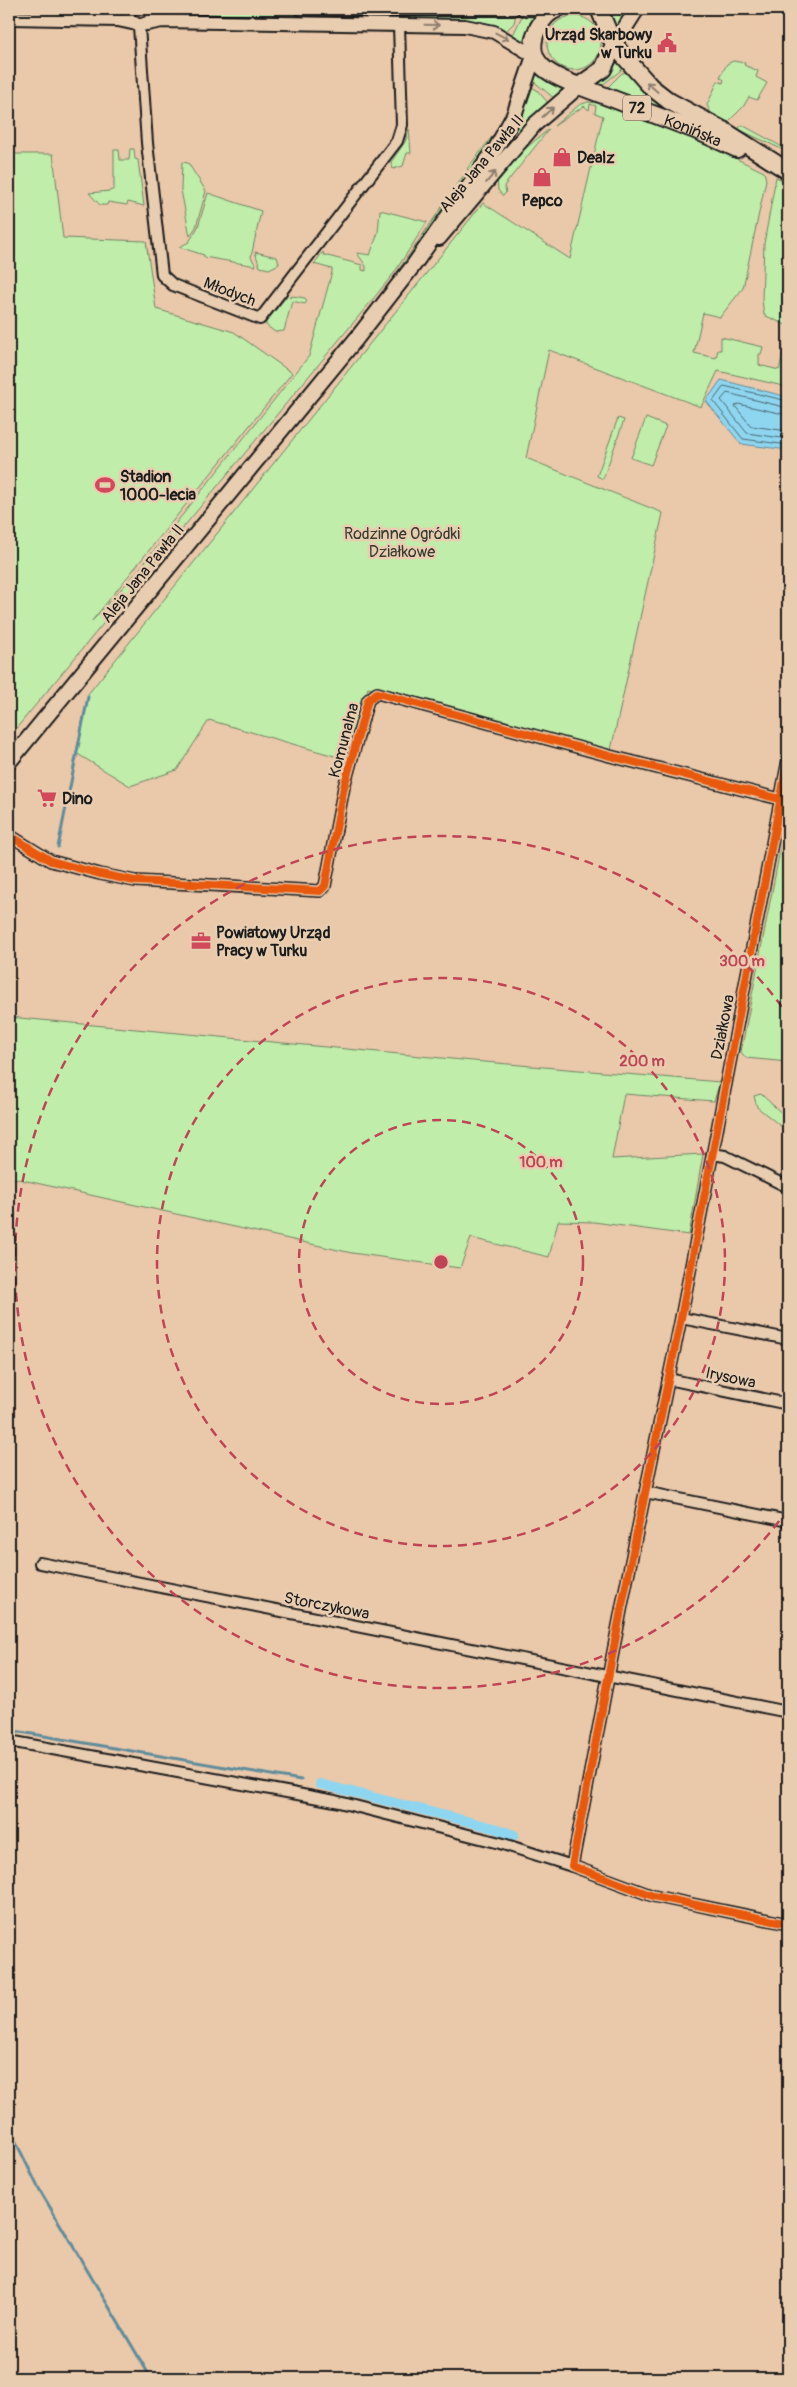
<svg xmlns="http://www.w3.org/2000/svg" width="797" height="2387" viewBox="0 0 797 2387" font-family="Pangolin,sans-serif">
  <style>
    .green { fill: #c0edaa; stroke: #6e8463 }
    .water { fill: #8ed6f0; stroke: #608c9b }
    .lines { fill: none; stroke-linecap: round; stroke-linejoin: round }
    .shore { stroke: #4a6671; stroke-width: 1 }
    .stream { stroke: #608c9b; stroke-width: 3 }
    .canal { stroke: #8ed6f0; stroke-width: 10 }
    .minor-casing { stroke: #1c1c1c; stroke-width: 14 }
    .tertiary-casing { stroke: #1c1c1c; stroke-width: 16 }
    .secondary-casing { stroke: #1c1c1c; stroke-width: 18 }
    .primary-casing { stroke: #1c1c1c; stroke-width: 20 }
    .minor { stroke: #e9cdb0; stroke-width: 10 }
    .tertiary { stroke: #e9cdb0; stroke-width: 12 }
    .secondary { stroke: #e9cdb0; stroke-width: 14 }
    .primary { stroke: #e9cdb0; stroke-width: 16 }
    .cycleway-casing { stroke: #e9cdb0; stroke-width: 11 }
    .cycleway { stroke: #e8590c; stroke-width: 8 }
    .oneway { stroke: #8d7d6d }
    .ring { fill: none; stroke: #bf4455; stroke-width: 2.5; stroke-dasharray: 9 6 }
    .labels { text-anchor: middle; stroke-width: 5; stroke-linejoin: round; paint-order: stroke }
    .shield { fill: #e9cdb0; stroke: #5a5148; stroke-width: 1 }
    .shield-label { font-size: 15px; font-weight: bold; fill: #1c1c1c }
    .poi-label { font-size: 16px; font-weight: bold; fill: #1c1c1c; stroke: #e9cdb0; text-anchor: start }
    .street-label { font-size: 16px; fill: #1c1c1c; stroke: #e9cdb0 }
    .park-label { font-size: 16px; fill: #353b31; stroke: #e9cdb0 }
    .centre { fill: #bf4455; stroke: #e9cdb0; stroke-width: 2.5 }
    .ring-label { font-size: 15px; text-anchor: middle; font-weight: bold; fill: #bf4455; stroke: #e9cdb0; stroke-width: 5; stroke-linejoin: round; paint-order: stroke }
  </style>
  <rect width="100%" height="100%" fill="#eac8aa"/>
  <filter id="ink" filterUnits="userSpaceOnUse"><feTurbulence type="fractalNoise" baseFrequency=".02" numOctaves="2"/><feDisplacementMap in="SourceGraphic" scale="10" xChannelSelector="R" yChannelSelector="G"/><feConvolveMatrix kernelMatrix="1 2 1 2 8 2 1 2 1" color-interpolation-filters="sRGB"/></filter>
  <g filter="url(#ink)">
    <g class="green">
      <polygon points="9,9 115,9 115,17 9,15"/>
      <polygon points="190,9 297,11 301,14 300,17 190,17"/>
      <polygon points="608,9 630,9 616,29"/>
      <polygon points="516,14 514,23 506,31 482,22 468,21 323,19 321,15"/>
      <polygon points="523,14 537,15 531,25 527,45 513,35"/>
      <circle cx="574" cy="43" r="27"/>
      <polygon points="617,56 625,67 601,86 596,82"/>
      <polygon points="733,61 745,63 744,65 758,71 756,77 767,83 757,100 749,97 743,107 727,123 712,115 707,105 718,81 723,83 724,80 720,77 727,64"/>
      <polygon points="535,68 568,88 555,99 532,80"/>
      <polygon points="629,72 674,112 607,88 622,73"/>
      <polygon points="529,86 537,90 549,104 519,133 514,130"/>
      <polygon points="588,102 597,103 697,140 764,172 766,180 743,288 720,317 703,313 694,353 716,358 718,350 721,350 721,337 763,347 761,354 759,354 759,365 779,370 788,333 788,387 718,371 701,407 549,350 526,458 663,513 611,750 368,688 345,759 209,720 177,770 130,786 76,753 88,694 483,203 570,259 603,116 595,113 596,106 590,104 589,110 584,106 554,126 579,105"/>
      <polygon points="505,125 472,172 467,169 491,138"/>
      <polygon points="742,125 788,150 788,152 738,129"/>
      <polygon points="409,129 411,153 407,153 403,166 393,169 391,162 405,142"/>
      <polygon points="549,129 504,186 506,192 503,196 498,190 497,177 513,159"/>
      <polygon points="130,149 134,149 135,159 138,160 144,206 128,202 127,205 108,202 107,205 100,205 89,193 110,191 114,189 114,150 119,150 120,160 129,160"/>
      <polygon points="9,154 53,154 63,238 146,241 156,309 234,332 292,373 92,621 137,572 309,356 332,272 332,269 314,264 323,252 324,255 362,265 362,270 366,271 366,266 357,253 370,255 378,233 380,210 427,222 394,273 373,299 9,737"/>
      <polygon points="182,162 188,163 206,191 196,227 190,236 181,190"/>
      <polygon points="464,175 468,178 400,274 397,272"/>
      <polygon points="776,177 788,183 788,326 764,315 762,300 764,244"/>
      <polygon points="208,193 261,211 251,257 256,266 204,257 204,255 179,247 189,242 198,227"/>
      <polygon points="255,252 277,257 279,264 269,269 260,267"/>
      <polygon points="287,296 291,298 292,296 305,298 307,301 305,304 292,301 284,331 275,332 266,325 266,322"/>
      <polygon points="618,418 624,420 603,479 597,476"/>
      <polygon points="646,418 666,426 651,465 631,458"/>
      <polygon points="788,809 788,1062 746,1058 741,1052"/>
      <polygon points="9,1017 473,1061 720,1082 714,1101 624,1094 612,1159 703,1154 689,1235 594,1222 558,1221 549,1257 471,1238 460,1268 352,1253 9,1177"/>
      <polygon points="761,1094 788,1119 788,1132 757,1107 754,1096"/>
    </g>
    <polygon class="water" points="721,380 788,397 788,450 741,444 706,401"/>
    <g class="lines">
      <g class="shore">
        <polyline points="788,401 724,386 713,401 743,439 788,445"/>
        <polyline points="788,408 727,393 721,400 747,433 788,439"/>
        <polyline points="788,415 738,404 735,406 751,426 788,431"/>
      </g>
      <g class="stream">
        <polyline points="58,847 88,697"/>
        <polyline points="9,1730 301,1780"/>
        <polyline points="9,2128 38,2187 151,2378"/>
      </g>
      <polyline class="canal" points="320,1784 494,1828 514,1835"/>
      <defs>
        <g id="minor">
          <polyline points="139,26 147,143 162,275 173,285 260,319 397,141 402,125 399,25"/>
          <polyline points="788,760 681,1318 622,1605 572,1866 653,1896 788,1924"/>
          <polyline points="9,835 51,861 100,874 135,881 320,891 325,886 344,787 368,700 377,693 610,756 780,799"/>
          <polyline points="712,1154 725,1156 788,1187"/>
          <polyline points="681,1318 788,1339"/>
          <polyline points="668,1379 788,1404"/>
          <polyline points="645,1492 788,1521"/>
          <polyline points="40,1563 788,1712"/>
          <polyline points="9,1741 335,1801 500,1843 572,1866"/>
        </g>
        <g id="tertiary">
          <polyline points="128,9 129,20 139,26 150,22 153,14 152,9"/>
          <polyline points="301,9 513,9"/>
          <polyline points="523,9 552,10"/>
          <polyline points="9,18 118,20 132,23"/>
          <polyline points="147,24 162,21 465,26 494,32 534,56"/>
        </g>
        <g id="secondary">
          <polyline points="614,45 637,9"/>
          <polyline points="439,238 534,125 579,86"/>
          <polyline points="9,762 357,338 413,266 496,148 514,115 534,56"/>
        </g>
        <g id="primary">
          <path d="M 557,9 C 549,12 542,20 538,28 C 521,63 552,76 579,86 L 603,69 L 614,45"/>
          <polyline points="599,9 614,45 651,87 669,101 723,130 788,171"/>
          <path id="s1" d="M 579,86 L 695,130 L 737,149"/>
        </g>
      </defs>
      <use href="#minor" class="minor-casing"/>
      <use href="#tertiary" class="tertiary-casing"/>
      <use href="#secondary" class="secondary-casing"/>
      <use href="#primary" class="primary-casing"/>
      <use href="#minor" class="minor"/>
      <use href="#tertiary" class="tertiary"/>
      <use href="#secondary" class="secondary"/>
      <use href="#primary" class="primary"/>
      <defs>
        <g id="cycleway">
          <polyline points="788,760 681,1318 622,1605 572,1866 653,1896 788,1924"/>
          <polyline points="9,835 51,861 100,874 135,881 320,891 325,886 344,787 368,700 377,693 610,756 780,799"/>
        </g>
      </defs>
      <use href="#cycleway" class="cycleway-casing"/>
      <use href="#cycleway" class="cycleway"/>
    </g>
    <defs><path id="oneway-shaft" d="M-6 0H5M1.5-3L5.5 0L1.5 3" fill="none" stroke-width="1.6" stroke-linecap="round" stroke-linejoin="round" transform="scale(1.25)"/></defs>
    <g class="oneway">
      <use href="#oneway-shaft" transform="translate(432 25) rotate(1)"/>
      <use href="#oneway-shaft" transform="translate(502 36) rotate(27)"/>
      <use href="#oneway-shaft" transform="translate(652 87) rotate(-139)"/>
      <use href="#oneway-shaft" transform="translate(548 112) rotate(-42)"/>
      <use href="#oneway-shaft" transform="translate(491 177) rotate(-50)"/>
    </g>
  </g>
  <g class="ring">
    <circle cx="441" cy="1262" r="142"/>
    <circle cx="441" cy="1262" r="284"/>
    <path d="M788 1509A426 426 0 1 1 788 1015"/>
  </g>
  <defs>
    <symbol id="civic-bare" viewBox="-9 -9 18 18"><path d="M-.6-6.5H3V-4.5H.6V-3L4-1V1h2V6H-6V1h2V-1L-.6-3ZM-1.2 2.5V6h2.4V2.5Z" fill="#d1495b" stroke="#e9cdb0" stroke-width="2.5" paint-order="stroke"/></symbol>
    <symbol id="shop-bare" viewBox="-9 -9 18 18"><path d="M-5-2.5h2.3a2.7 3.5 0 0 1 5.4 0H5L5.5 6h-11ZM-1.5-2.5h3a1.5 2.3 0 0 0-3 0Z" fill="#d1495b" stroke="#e9cdb0" stroke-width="2.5" paint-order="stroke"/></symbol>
    <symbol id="stadium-bare" viewBox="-9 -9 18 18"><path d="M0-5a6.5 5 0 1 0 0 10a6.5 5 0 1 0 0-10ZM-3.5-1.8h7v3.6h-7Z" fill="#d1495b" stroke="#e9cdb0" stroke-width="2.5" paint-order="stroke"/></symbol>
    <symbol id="supermarket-bare" viewBox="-9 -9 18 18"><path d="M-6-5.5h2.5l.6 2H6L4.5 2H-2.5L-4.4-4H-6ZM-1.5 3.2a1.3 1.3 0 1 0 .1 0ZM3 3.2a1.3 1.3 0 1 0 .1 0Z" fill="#d1495b" stroke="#e9cdb0" stroke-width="2.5" paint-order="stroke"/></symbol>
    <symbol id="office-bare" viewBox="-9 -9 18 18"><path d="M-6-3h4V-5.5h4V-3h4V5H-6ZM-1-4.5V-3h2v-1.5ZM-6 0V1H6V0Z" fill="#d1495b" stroke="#e9cdb0" stroke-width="2.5" paint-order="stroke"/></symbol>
  </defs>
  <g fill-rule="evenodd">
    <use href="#civic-bare" x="653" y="29" width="28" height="28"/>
    <use href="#shop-bare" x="548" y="143" width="28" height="28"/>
    <use href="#shop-bare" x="528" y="163" width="28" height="28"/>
    <use href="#stadium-bare" x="91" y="471" width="28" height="28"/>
    <use href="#supermarket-bare" x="33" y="784" width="28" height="28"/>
    <use href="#office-bare" x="187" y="927" width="28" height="28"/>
  </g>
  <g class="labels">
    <rect class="shield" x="623" y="95.5" width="28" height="25" rx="4"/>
    <g class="shield-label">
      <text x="637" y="113">72</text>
    </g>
    <g class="poi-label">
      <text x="652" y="40" text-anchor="end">Urząd Skarbowy<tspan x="652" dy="18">w Turku</tspan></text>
      <text x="577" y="163">Dealz</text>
      <text x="542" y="206" text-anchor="middle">Pepco</text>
      <text x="120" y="482">Stadion<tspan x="120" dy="18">1000-lecia</tspan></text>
      <text x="62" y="804">Dino</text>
      <text x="216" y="938">Powiatowy Urząd<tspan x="216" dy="18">Pracy w Turku</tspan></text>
    </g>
    <g class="street-label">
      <text dy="6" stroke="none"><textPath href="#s1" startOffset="122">Konińska</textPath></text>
      <text transform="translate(481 163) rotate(-50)" y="6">Aleja Jana Pawła II</text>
      <text transform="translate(230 291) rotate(21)" y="6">Młodych</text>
      <text transform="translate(142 573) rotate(-51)" y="6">Aleja Jana Pawła II</text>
      <text transform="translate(343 740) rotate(-75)" y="6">Komunalna</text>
      <text transform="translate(722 1027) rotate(-79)" y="6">Działkowa</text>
      <text transform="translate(731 1377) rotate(12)" y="6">Irysowa</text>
      <text transform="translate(327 1605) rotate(11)" y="6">Storczykowa</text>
    </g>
    <g class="park-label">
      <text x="402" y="539">Rodzinne Ogródki<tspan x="402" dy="18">Działkowe</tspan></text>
    </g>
  </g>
  <circle cx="441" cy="1262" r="8" class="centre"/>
  <g class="ring-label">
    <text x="742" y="966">300 m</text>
    <text x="642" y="1066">200 m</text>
    <text x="541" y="1167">100 m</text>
  </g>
  <rect width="797" height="2387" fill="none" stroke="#e9cdb0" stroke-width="30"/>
  <rect x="15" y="15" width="767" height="2357" fill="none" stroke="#1c1c1c" stroke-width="2" filter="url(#ink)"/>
</svg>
